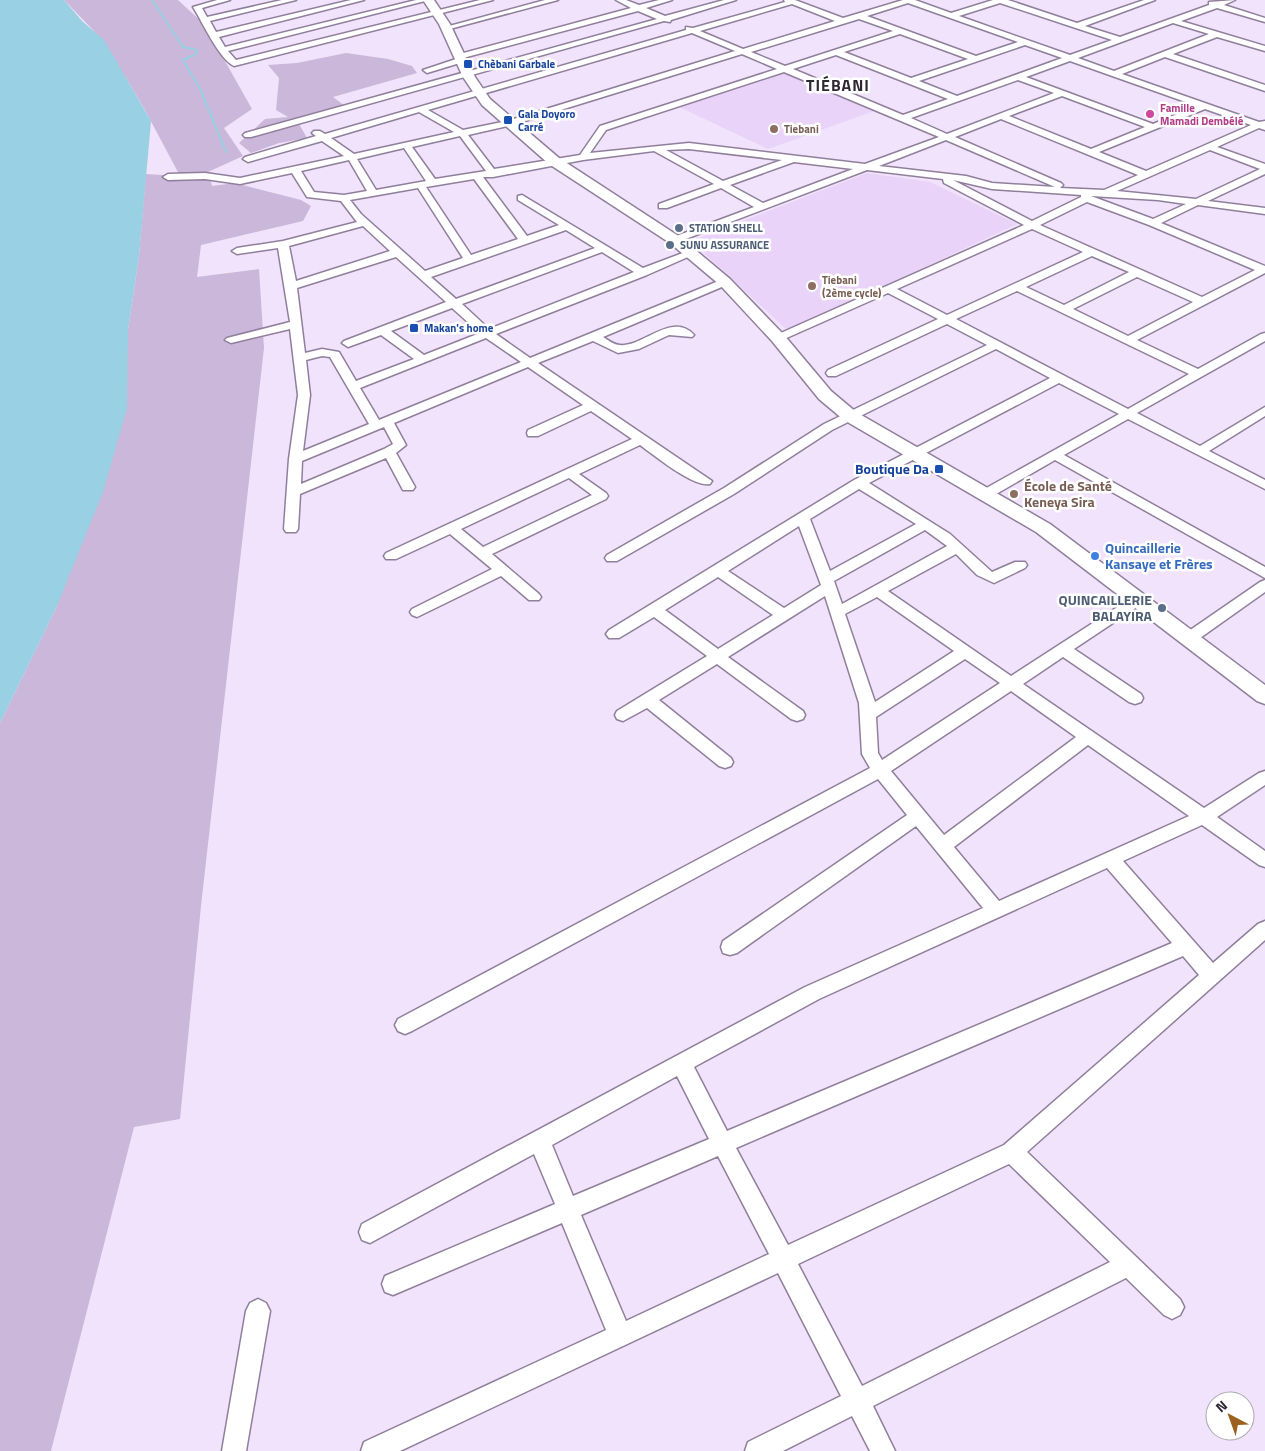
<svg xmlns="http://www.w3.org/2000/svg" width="1265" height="1451" viewBox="0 0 1265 1451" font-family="'Titillium Web',sans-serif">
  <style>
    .built { fill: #e9d3f8 }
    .green { fill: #cbb7d9 }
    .water { fill: #99d0e3 }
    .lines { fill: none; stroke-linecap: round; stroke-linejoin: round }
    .stream { stroke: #99d0e3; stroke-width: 2 }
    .street-casing { stroke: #907f9b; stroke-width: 3 }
    .secondary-casing { stroke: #907f9b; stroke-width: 3 }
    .street { fill: #fff; fill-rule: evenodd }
    .secondary { fill: #fff; fill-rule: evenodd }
    .transit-dot { fill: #1a4fb4; stroke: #fff; stroke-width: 2 }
    .hotel-dot { fill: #d1479c; stroke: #fff; stroke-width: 2 }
    .education-dot { fill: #8d6e63; stroke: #fff; stroke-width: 2 }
    .service-dot { fill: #5c6f8a; stroke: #fff; stroke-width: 2 }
    .shop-dot { fill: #3f7fe0; stroke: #fff; stroke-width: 2 }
    .labels { text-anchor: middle; stroke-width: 5; stroke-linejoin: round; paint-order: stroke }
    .far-transit-label { font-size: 11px; font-weight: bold; fill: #164399; stroke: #fff; text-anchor: start }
    .far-hotel-label { font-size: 11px; font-weight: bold; fill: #b23c85; stroke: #fff; text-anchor: start }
    .far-education-label { font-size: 11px; font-weight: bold; fill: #785e54; stroke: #fff; text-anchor: start }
    .far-service-label { font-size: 11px; font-weight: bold; fill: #4e5e75; stroke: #fff; text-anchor: start }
    .transit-label { font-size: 14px; font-weight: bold; fill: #164399; stroke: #fff; text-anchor: end }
    .education-label { font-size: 14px; font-weight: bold; fill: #785e54; stroke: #fff; text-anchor: start }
    .shop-label { font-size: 14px; font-weight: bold; fill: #366cbe; stroke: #fff; text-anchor: start }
    .service-label { font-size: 14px; font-weight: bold; fill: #4e5e75; stroke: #fff; text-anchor: end }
    .far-district-label { font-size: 16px; font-weight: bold; letter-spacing: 1px; fill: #2f2833; stroke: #fff }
  </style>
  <rect width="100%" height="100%" fill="#f1e3fb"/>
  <g class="built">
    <polygon points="785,71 877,110 768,149 677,106"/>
    <polygon points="867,173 930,182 1017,224 788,331 691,241"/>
  </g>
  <g class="green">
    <polygon points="64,0 178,0 204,24 252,109 224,128 243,156 208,172 212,186 235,183 301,200 311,206 303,221 201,245 197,277 259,269 264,348 201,906 180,1119 134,1127 51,1451 0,1451 0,723 57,606 128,330 139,256 146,174 180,176 145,110 126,78 93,30"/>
    <polygon points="346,53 388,59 412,66 417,73 333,97 345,106 299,124 307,138 279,143 251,153 239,143 265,119 288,117 276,110 279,78 268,65 297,63"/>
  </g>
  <polygon class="water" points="0,0 64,0 82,21 104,40 151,121 139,256 128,330 127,408 103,492 57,606 0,723"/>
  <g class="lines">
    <polyline class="stream" points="152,0 183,47 197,50 196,54 183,60 201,91 226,152"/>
    <defs>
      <g id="street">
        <path d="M 217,0 L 230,0 L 202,8 L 207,17 L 282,0 L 296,0 L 210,21 L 216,32 L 351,0 L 364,0 L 219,37 L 225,47 L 416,0 L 429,0 L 228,51 L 236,60 L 480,0 L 493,0 L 234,66 C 219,59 202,21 193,7 Z"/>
        <polygon points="545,0 558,0 446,30 442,28"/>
        <polygon points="616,0 626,0 639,5 659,0 672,0 646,8 665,16 724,0 736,0 671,20 670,22 664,21 251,137 245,137 243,135 245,133 657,19 638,11 463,58 463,62 427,73 423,70 456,59 456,55 631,8"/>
        <path d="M 784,0 L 795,0 L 843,18 L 903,0 L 915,0 L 951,13 L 993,0 L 1008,0 L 1077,23 L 1144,0 L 1155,0 L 1085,26 L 1120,37 L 1209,5 L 1209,2 L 1235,0 L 1224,5 L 1265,18 L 1265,22 L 1217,8 L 1181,21 L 1265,46 L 1265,51 L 1217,37 L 1173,54 L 1265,85 L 1265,91 L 1165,57 L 1122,74 L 1259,122 L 1265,121 L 1265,130 L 1259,128 L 1217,147 L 1265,164 L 1265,174 L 1208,201 L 1265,208 L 1265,214 L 1198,205 L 1161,223 L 1265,266 L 1265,273 L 1137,340 L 1198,369 L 1261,334 L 1265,333 L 1265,341 L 1137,413 L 1200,446 L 1265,407 L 1265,416 L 1209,451 L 1265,480 L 1265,489 L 1128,419 L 1064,455 L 1265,567 L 1265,578 L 1055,460 L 991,497 L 981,497 L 979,494 L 981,491 L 1119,414 L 1059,383 L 869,483 L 950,534 L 992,572 L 1015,562 L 1025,562 L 1027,565 L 1025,568 L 994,583 L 977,575 L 956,554 L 888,591 L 1011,676 L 1133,597 L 1143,597 L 1145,600 L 1143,603 L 1074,649 L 1141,694 L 1143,698 L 1141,702 L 1135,704 L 1129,702 L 1063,657 L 1023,684 L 1204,808 L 1259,773 L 1265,771 L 1265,785 L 1217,817 L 1265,851 L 1265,867 L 1259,865 L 1202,825 L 1123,861 L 1213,963 L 1258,924 L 1265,921 L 1265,940 L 1027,1152 L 1180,1299 L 1184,1307 L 1180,1315 L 1172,1319 L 1164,1315 L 1126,1278 L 873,1406 L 895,1451 L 870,1451 L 852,1416 L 783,1451 L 745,1451 L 748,1442 L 841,1396 L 778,1273 L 400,1451 L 361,1451 L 364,1442 L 606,1330 L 562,1223 L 393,1295 L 385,1292 L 382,1284 L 385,1276 L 555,1204 L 534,1154 L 370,1243 L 362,1240 L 359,1232 L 362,1224 L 805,987 L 983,908 L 916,826 L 737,953 L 730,955 L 723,953 L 721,947 L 723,941 L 907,815 L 878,779 L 412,1031 L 405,1034 L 398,1031 L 395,1025 L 398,1019 L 870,768 L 862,754 L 859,703 L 825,596 L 728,657 L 803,711 L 805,715 L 803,719 L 797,721 L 791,719 L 717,664 L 659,700 L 731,758 L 733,762 L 731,766 L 725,768 L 719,766 L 647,708 L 623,721 L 617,719 L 615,715 L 617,711 L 707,656 L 654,617 L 619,638 L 609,638 L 606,634 L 609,630 L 854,480 L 1050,378 L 996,349 L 832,430 L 734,494 L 617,561 L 607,561 L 605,558 L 607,555 L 724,488 L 824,424 L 987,345 L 947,324 L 836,376 L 828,376 L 826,373 L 828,370 L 938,319 L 888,293 L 782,340 L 774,340 L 772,338 L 774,336 L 1024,225 L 944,183 L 943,179 L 867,170 L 675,243 L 671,242 L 670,240 L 671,238 L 754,207 L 721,188 L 667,208 L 659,208 L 659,204 L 714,184 L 654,151 L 583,160 L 493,177 L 483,177 L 527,236 L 559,225 L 518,200 L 518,196 L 522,195 L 643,268 L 688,251 L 696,251 L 697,253 L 647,275 L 496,334 L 530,358 L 721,280 L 729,280 L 730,282 L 729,284 L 603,337 C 608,340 614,345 620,345 C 642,348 672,311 694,335 L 692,337 L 669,335 L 639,349 L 618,353 L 593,341 L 538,363 L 712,481 L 710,484 C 694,488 654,455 640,445 L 579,474 L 606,493 L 608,496 L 606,499 L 492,554 L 539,594 L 541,597 L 539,600 L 529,600 L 501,576 L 417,617 L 412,615 L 410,612 L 412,609 L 492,569 L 450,534 L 396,559 L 386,559 L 384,556 L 386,553 L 632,439 L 591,411 L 538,436 L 528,436 L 527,433 L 528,430 L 583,405 L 528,367 L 394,423 L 406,445 L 396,453 L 415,487 L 413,490 L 403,490 L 386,458 L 300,494 L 298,529 L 296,532 L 286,532 L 284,529 L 289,459 L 298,395 L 290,329 L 231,343 L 225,340 L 227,338 L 290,322 L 278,248 L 237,254 L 232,251 L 237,248 L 283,241 L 357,222 L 341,201 L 307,197 L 292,173 L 240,184 L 205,179 L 168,180 L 163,177 L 168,174 L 205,173 L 240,178 L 344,156 L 322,141 L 248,162 L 243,159 L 245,157 L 316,136 L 312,133 L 314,131 L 320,131 L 325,134 L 686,30 L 686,27 L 693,28 L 785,2 ZM 908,3 L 1018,42 L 976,56 L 867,16 ZM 1000,3 L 1112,40 L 1070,55 L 959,16 ZM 792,4 L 835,21 L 743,49 L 700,31 ZM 859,19 L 893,31 L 785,66 L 751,52 ZM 1173,23 L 1209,34 L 1114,71 L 1078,58 ZM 692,33 L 735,51 L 507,121 L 463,130 L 428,110 ZM 900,34 L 968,59 L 911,78 L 844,52 ZM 1025,45 L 1062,58 L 957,96 L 919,81 ZM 742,54 L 777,69 L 600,126 L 580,155 L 494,169 L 468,135 L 512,125 ZM 836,55 L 948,99 L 903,115 L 793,69 ZM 1070,61 L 1197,106 L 1153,124 L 1026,77 ZM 784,72 L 939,137 L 865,164 L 689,143 L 590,153 L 606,130 ZM 1018,80 L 1054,93 L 947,134 L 911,118 ZM 1062,96 L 1145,127 L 1091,149 L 1009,116 ZM 1205,109 L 1251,125 L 1146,171 L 1099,152 ZM 419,112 L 454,132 L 354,154 L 331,138 ZM 1001,119 L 1138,175 L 1104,190 L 1060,188 L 1063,185 L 1061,183 L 955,137 ZM 460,136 L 486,171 L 435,179 L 412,147 ZM 946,140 L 1055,187 L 992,183 L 966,176 L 879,166 ZM 404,148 L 426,181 L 376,190 L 357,159 ZM 689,149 L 782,160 L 723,181 L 666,150 ZM 1210,150 L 1260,169 L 1196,199 L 1117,191 ZM 349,160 L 367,191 L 344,195 L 314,192 L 301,171 ZM 794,162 L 853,169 L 763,203 L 730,185 ZM 474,179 L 518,239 L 471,255 L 426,187 ZM 953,180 L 992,189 L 1081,195 L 1081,197 L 1032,221 ZM 418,188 L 463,258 L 425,271 L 361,214 L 350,200 ZM 1091,196 L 1158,200 L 1186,204 L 1153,219 ZM 1087,202 L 1149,225 L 1255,270 L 1202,297 L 1040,225 ZM 363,226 L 390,251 L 296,281 L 289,246 ZM 1032,229 L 1083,252 L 947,315 L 897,289 ZM 566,230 L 595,248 L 456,299 L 431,277 ZM 602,252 L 634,272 L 489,329 L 462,304 ZM 1092,256 L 1129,272 L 1064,305 L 1026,287 ZM 396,257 L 446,302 L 344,341 L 342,343 L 348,347 L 381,335 L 414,359 L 356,381 L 339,352 L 322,349 L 305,353 L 297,288 ZM 1137,277 L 1193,302 L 1128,336 L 1073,309 ZM 1017,291 L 1189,374 L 1128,409 L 956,319 ZM 452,308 L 480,333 L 424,355 L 391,331 ZM 486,338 L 521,362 L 379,420 L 360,388 ZM 322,356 L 330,357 L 369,424 L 303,451 L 310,395 L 306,360 ZM 384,427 L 393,444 L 384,449 L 301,484 L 302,461 ZM 569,478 L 592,495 L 483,547 L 461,529 ZM 859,489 L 916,524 L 830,571 L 810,519 ZM 799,526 L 821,585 L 784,608 L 728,571 ZM 925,530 L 947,546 L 842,604 L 834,581 ZM 718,577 L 773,615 L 718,649 L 665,610 ZM 877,597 L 954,651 L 875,702 L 845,614 ZM 965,659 L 1000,683 L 882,760 L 878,753 L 876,717 ZM 1011,691 L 1076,737 L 944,835 L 891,771 ZM 1088,745 L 1189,816 L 999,901 L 954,847 ZM 1107,868 L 1172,943 L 727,1131 L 694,1067 L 819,999 ZM 1183,956 L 1199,975 L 1004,1145 L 788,1245 L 736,1148 ZM 677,1076 L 709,1139 L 573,1196 L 552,1145 ZM 718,1156 L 769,1254 L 626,1321 L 581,1215 ZM 1009,1164 L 1110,1262 L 862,1386 L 798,1264 Z"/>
        <polygon points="1265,580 1265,592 1193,643 1188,644 1183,643 1180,639 1183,635 1260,582"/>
        <polygon points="258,1299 266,1303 270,1311 246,1451 222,1451 246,1311 250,1303"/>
      </g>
      <polygon id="secondary" points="423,0 434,0 450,24 475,77 490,99 559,158 680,237 730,279 784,335 831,391 856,412 1050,524 1265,685 1265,704 1257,701 1036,532 844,420 819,399 772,341 720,285 670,243 549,164 482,105 463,77 439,24"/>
    </defs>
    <use href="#street" class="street-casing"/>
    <use href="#secondary" class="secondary-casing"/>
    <use href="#street" class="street"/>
    <use href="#secondary" class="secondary"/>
  </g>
  <g class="transit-dot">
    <rect x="463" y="59" width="10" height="10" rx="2.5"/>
    <rect x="503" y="115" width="10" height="10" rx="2.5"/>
    <rect x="409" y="323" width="10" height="10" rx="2.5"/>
    <rect x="934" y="464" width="10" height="10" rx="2.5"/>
  </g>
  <circle class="hotel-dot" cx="1150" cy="114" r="5"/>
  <g class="education-dot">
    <circle cx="774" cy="129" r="5"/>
    <circle cx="812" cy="286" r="5"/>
    <circle cx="1014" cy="494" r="5"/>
  </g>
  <g class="service-dot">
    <circle cx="679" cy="228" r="5"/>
    <circle cx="670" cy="245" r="5"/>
    <circle cx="1162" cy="608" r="5"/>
  </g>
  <circle class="shop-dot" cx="1095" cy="556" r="5"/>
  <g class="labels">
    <g class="far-transit-label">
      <text x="478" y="68">Chèbani Garbale</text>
      <text x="518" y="118">Gala Doyoro<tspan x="518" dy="13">Carré</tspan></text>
      <text x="424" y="332">Makan's home</text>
    </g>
    <g class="far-hotel-label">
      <text x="1160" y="112">Famille<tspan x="1160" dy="13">Mamadi Dembélé</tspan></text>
    </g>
    <g class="far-education-label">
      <text x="784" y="133">Tiebani</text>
      <text x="822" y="284">Tiebani<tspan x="822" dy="13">(2ème cycle)</tspan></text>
    </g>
    <g class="far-service-label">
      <text x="689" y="232">STATION SHELL</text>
      <text x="680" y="249">SUNU ASSURANCE</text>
    </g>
    <g class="transit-label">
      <text x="929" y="474">Boutique Da</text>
    </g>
    <g class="education-label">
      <text x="1024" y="491">École de Santé<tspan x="1024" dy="16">Keneya Sira</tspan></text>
    </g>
    <g class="shop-label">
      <text x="1105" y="553">Quincaillerie<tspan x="1105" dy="16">Kansaye et Frères</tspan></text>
    </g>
    <g class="service-label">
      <text x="1152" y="605">QUINCAILLERIE<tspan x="1152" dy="16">BALAYIRA</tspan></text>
    </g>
    <g class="far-district-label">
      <text x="838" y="91">TIÉBANI</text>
    </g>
  </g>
  <g transform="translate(1230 1416) rotate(319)"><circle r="24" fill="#ffffff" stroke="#aca9ad"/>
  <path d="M0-4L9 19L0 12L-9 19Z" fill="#9b611f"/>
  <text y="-8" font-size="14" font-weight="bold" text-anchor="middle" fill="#2f2833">N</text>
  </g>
</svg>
